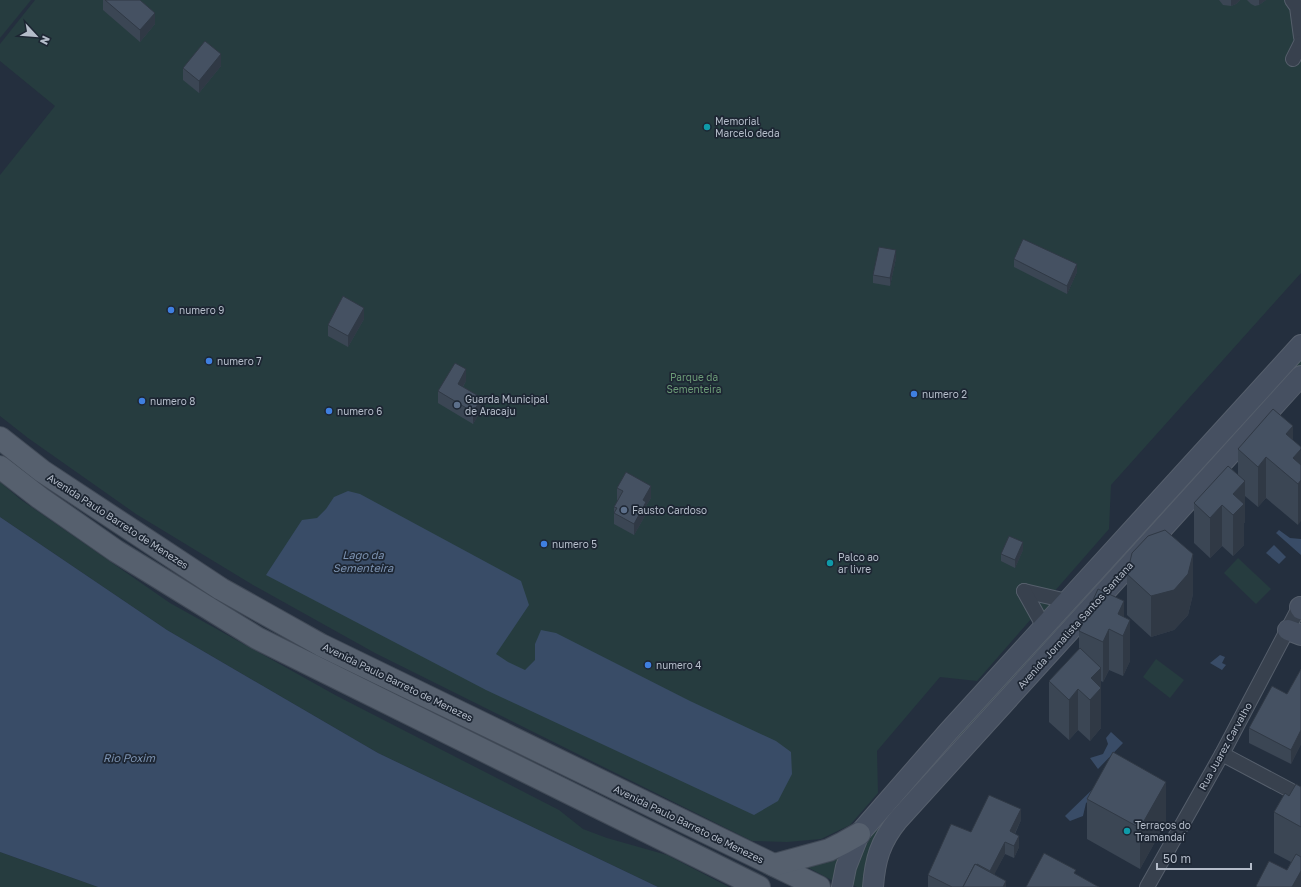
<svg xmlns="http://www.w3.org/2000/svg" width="1301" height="887" viewBox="0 0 1301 887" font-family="'Golos Text',sans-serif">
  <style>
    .green { fill: #263c3f }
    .water { fill: #394c67 }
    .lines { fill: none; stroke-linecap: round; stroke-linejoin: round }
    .street-casing { stroke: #565f6c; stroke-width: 16 }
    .secondary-casing { stroke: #565f6c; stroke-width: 22 }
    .primary-casing { stroke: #414a57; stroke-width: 24 }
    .street { stroke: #38414e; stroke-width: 14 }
    .secondary { stroke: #465061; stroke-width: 20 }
    .primary { stroke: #56606e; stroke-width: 22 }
    .wall { fill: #3b4654 }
    .shaded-wall { fill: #303945 }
    .building { fill: #455162; stroke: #303945 }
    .culture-dot { fill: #0f9aa8; stroke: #1d2633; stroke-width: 1.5 }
    .shop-dot { fill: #3f7fe0; stroke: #1d2633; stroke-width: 1.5 }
    .service-dot { fill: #5c6f8a; stroke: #1d2633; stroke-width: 1.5 }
    .labels { text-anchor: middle; stroke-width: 3.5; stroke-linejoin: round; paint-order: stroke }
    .poi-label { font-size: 10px; fill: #b4bcc9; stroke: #1d2633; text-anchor: start }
    .park-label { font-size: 10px; fill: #6b9a76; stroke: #1d2633 }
    .street-label { font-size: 10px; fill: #b4bcc9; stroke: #1d2633 }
    .water-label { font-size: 11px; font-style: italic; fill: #7c92b1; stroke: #1d2633 }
  </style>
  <rect width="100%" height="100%" fill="#242f3e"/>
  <g class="green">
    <polygon points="0,0 31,0 0,38"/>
    <polygon points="35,0 1301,0 1301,273 1111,485 1109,529 1046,601 1056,604 1044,619 1039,610 977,681 940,677 877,751 878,793 850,825 821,839 787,842 752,841 375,653 253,585 136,514 28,438 0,416 0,175 55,106 0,61 0,44"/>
    <polygon points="1301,357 1301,369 961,741 958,736"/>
    <polygon points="0,482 20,499 170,603 337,696 559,810 583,829 607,838 667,855 729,887 658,887 378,753 167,630 0,517"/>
    <polygon points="1238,558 1271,589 1256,604 1224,573"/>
    <polygon points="1156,659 1184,680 1170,698 1143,677"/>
    <polygon points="941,754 946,760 895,816 868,887 857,887 851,884 859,854 869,836"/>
    <polygon points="848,847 835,882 798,862"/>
    <polygon points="0,852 98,887 0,887"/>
  </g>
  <g class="water">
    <polygon points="348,491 360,494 521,581 529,605 496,654 508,662 525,670 535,660 535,644 541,630 556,633 690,701 776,741 791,752 792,774 778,801 754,815 486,690 266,575 302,520 317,518 326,509 334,497"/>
    <polygon points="0,517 167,630 378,753 658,887 98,887 0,852"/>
    <polygon points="1279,530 1290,538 1301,539 1301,555 1276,533"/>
    <polygon points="1274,545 1286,557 1279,564 1266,553"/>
    <polygon points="1220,655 1225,657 1222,663 1226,665 1222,670 1210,663"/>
    <polygon points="1111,732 1123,743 1098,769 1090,758 1103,754 1108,744 1106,738"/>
    <polygon points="1098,784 1098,794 1086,803 1083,816 1070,821 1065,816"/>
  </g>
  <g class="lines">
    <defs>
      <g id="street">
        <polyline points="1292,0 1297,7 1301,37"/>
        <polyline points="1293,59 1301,43"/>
        <polyline points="1024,591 1067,601"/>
        <polyline points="1024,591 1039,618 1043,627"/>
        <polyline points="1222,754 1301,796"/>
        <polyline points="1147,887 1222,754 1301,604"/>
      </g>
      <g id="secondary">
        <polyline points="1300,607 1301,609"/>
        <polyline points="1288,630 1301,635"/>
        <polyline points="842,887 846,867 859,834 948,732 1301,345"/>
        <path d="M 873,887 C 875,860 880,842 898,820 L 1301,376"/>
      </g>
      <g id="primary">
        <polyline points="0,438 42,471 221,589 321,645 819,887"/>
        <polyline points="0,467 40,498 116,551 257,638 759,887"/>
        <polyline points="774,865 829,850 843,843 859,834"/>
      </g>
    </defs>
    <use href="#street" class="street-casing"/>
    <use href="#secondary" class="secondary-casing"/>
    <use href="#primary" class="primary-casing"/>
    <use href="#street" class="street"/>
    <use href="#secondary" class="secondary"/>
    <use href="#primary" class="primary"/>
  </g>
  <g class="wall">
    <polygon points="103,0 140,0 155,24 140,42 103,10"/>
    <polygon points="1219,0 1240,0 1236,4 1231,6 1223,5"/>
    <polygon points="1247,0 1266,0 1259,5 1255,6 1251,4"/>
    <polygon points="221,66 199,93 183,80 183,68"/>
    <polygon points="896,258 890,286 873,283 873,275"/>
    <polygon points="1014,259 1077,272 1067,294 1014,267"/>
    <polygon points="364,319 348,347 328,336 328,325"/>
    <polygon points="466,381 463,387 482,409 473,424 438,403 438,391"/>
    <polygon points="1293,440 1301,447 1298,525 1266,498 1258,507 1245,496 1245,522 1244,523 1244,545 1233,556 1222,546 1210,558 1194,543 1194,503 1238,475 1238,449"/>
    <polygon points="617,488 651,498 646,506 646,514 634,535 614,524 614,507 618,500 617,500"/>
    <polygon points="1023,550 1015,568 1001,561 1001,554"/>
    <polygon points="1127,574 1193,594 1188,615 1174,630 1151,637 1127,615"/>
    <polygon points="1124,617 1130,661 1123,676 1109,670 1103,682 1101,681 1101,728 1090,741 1078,730 1069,740 1049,722 1049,681 1079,649 1079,631"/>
    <polygon points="1301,669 1301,744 1291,764 1249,743 1249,728 1287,694"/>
    <polygon points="1301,787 1301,887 1256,887 1256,886 1287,870 1291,862 1274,853 1274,812 1289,796"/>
    <polygon points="1087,799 1166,822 1140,869 1087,839"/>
    <polygon points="1021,820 1015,834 1019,847 1014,858 1005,854 994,874 1006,887 928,887 928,875 971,832"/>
  </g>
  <g class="shaded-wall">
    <polygon points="1231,0 1240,0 1236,4 1231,6"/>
    <polygon points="1259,0 1266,0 1259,5"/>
    <polygon points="155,13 155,24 140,42 140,30"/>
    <polygon points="221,54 221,66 199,93 199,81"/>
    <polygon points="896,250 896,258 890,286 890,278"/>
    <polygon points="1077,264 1077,272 1067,294 1067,286"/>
    <polygon points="364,308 364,319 348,347 348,336"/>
    <polygon points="466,369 466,381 458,395 458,384"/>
    <polygon points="482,398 482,409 473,424 473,412"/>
    <polygon points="1293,426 1293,467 1286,434"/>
    <polygon points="1301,449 1301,521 1298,525 1298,484 1293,458"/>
    <polygon points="1266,457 1266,498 1258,507 1258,467"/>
    <polygon points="1245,481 1245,522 1244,523 1244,545 1233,556 1233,494"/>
    <polygon points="651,486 651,498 646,506 646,514 634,535 634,524 643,500"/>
    <polygon points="1222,505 1222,546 1210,558 1210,518"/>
    <polygon points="1023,542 1023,550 1015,568 1015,560"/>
    <polygon points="1193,554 1193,594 1188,615 1174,630 1151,637 1151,596"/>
    <polygon points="1124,601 1124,634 1130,620 1130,661 1123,676 1123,636 1118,614"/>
    <polygon points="1109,629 1109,670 1103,682 1103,642"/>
    <polygon points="1101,668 1101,728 1090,741 1090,700 1091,678"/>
    <polygon points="1078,689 1078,730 1069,740 1069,700"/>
    <polygon points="1301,730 1301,744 1291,764 1291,750"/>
    <polygon points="1166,782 1166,822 1140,869 1140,828"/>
    <polygon points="1021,809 1021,820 1010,843 1010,831"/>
    <polygon points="1019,836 1019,847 1014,858 1014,846"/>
    <polygon points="1005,842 1005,854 990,883 990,871"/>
    <polygon points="1301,871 1301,887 1292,887"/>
    <polygon points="1006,881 1006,887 1003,887"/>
  </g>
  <g class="building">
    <polygon points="105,0 140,0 155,13 140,30"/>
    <polygon points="205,41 221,54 199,81 183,68"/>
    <polygon points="1023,239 1077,264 1067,286 1014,259"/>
    <polygon points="879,247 896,250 890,278 873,275"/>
    <polygon points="343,296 364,308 348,336 328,325"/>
    <polygon points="455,363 466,369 458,384 482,398 473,412 438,391"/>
    <polygon points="1273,409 1293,426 1286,434 1301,447 1301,449 1293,458 1301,465 1301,480 1298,484 1266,457 1258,467 1238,449"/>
    <polygon points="1228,466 1245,481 1233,494 1244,504 1233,515 1222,505 1210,518 1194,503"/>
    <polygon points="626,472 651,486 643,500 646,502 634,524 614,513 617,508 614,507 623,491 617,488"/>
    <polygon points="1165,530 1193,554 1188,574 1174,590 1151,596 1127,574 1132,553 1148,536"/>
    <polygon points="1009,536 1023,542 1015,560 1001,554"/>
    <polygon points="1098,589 1124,601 1118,614 1130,620 1123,636 1109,629 1103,642 1079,631"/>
    <polygon points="1080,648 1101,668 1091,678 1101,688 1090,700 1078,689 1069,700 1049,681"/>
    <polygon points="1301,669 1301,730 1291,750 1249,728 1272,686 1287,694"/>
    <polygon points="1113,752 1166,782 1140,828 1087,799"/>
    <polygon points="1296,784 1301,787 1301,827 1274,812 1285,793 1289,796"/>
    <polygon points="989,795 1021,809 1010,831 1019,836 1014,846 1005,842 990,871 977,864 976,865 975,864 963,887 952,887 928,875 951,824 971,832"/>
    <polygon points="1044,853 1076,870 1074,873 1099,887 1026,887"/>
    <polygon points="1296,854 1301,857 1301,871 1292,887 1257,887 1256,886 1269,861 1287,870"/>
    <polygon points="975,864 1006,881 1003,887 963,887"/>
  </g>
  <g class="culture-dot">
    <circle cx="707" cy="127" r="4"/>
    <circle cx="830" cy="563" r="4"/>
    <circle cx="1127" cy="831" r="4"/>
  </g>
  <g class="shop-dot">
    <circle cx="171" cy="310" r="4"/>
    <circle cx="209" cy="361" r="4"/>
    <circle cx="914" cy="394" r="4"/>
    <circle cx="142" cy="401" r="4"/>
    <circle cx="329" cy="411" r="4"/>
    <circle cx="544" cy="544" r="4"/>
    <circle cx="648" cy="665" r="4"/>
  </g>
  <g class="service-dot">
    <circle cx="457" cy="405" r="4"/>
    <circle cx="624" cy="510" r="4"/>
  </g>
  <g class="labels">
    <g class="poi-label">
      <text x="715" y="125">Memorial<tspan x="715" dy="12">Marcelo deda</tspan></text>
      <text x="179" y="314">numero 9</text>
      <text x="217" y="365">numero 7</text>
      <text x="922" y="398">numero 2</text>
      <text x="465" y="403">Guarda Municipal<tspan x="465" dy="12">de Aracaju</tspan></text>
      <text x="150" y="405">numero 8</text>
      <text x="337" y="415">numero 6</text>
      <text x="632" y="514">Fausto Cardoso</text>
      <text x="552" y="548">numero 5</text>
      <text x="838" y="561">Palco ao<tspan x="838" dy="12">ar livre</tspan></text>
      <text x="656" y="669">numero 4</text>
      <text x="1135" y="829">Terraços do<tspan x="1135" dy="12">Tramandaí</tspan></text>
    </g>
    <g class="park-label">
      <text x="694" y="381">Parque da<tspan x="694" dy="12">Sementeira</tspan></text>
    </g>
    <g class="street-label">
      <text transform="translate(118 521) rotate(33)" y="4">Avenida Paulo Barreto de Menezes</text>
      <text transform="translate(1075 625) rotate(-48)" y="4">Avenida Jornalista Santos Santana</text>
      <text transform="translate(398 682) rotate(26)" y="4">Avenida Paulo Barreto de Menezes</text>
      <text transform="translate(1225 746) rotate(-61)" y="4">Rua Juarez Carvalho</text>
      <text transform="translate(689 824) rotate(26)" y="4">Avenida Paulo Barreto de Menezes</text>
    </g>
    <g class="water-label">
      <text x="363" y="559">Lago da<tspan x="363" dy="13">Sementeira</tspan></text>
      <text x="129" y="762">Rio Poxim</text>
    </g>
  </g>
  <g transform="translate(36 36) rotate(116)" stroke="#1d2633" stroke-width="3" paint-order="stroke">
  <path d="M0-3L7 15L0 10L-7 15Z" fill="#b4bcc9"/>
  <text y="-6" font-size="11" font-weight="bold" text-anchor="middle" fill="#b4bcc9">N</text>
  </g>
  <path d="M1157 863v6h94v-6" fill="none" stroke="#b4bcc9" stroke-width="2"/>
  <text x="1163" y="863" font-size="12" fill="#b4bcc9" stroke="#1d2633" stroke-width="3" paint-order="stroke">50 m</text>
</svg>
